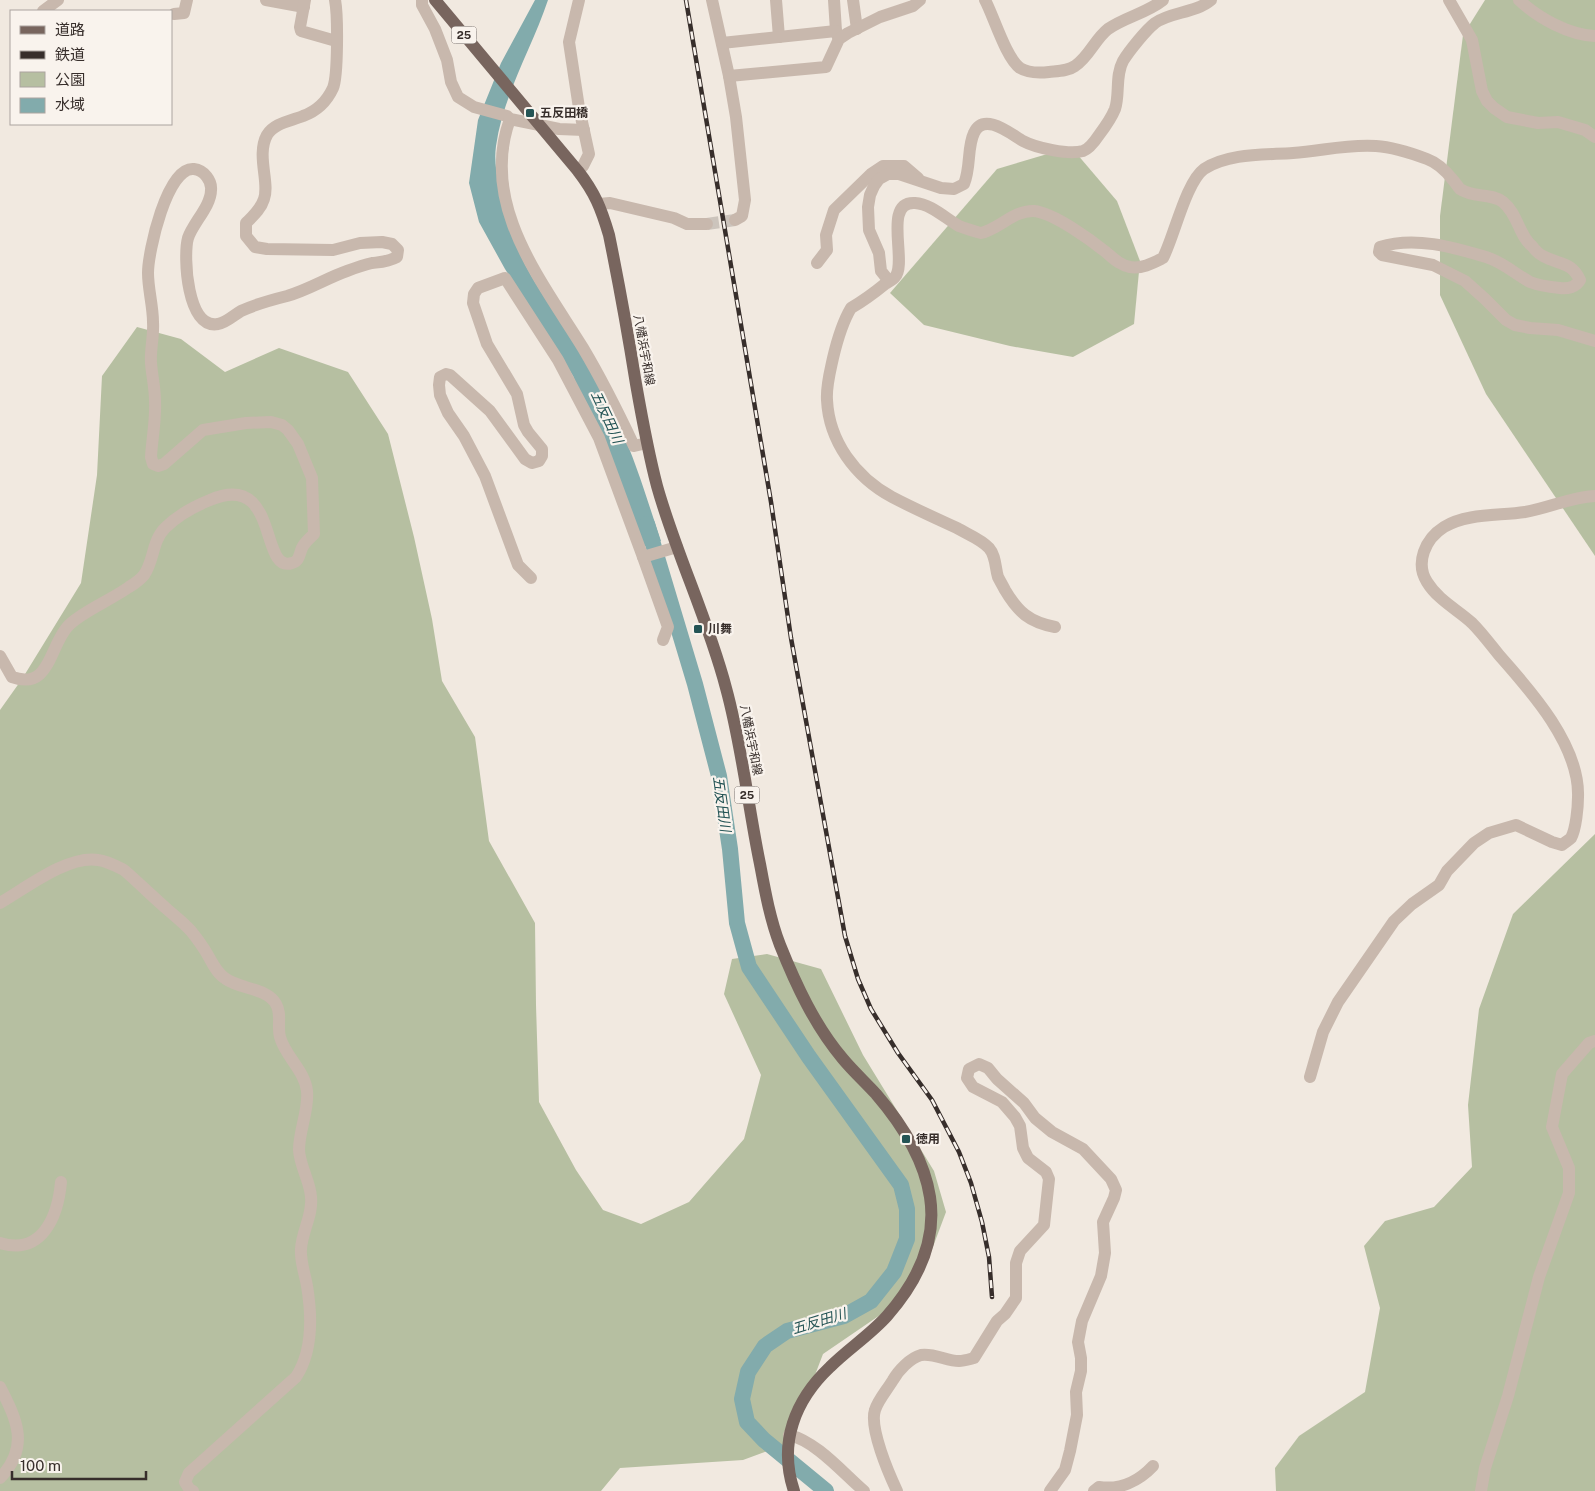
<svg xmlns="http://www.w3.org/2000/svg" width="1595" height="1491" viewBox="0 0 1595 1491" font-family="'Public Sans','Noto Sans JP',sans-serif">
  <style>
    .green { fill: #b6bfa1 }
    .water { fill: #82abac }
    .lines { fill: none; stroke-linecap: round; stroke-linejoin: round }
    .river { stroke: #82abac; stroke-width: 16 }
    .minor-tunnel { stroke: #ccc4bc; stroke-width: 12; stroke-dasharray: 12 6; stroke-linecap: butt }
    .minor { stroke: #c8b8ad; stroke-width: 12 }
    .major { stroke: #78655e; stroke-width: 12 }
    .rail-casing { stroke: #372e2b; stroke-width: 4.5 }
    .rail { stroke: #f9f3ed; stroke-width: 2.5; stroke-dasharray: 8; stroke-linecap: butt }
    .poi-dot { fill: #245455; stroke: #f9f3ed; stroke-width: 2 }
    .labels { text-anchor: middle; stroke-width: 4.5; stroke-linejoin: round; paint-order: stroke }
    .shield { fill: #f9f3ed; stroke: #716965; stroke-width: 1 }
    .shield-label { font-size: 11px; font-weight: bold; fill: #372e2b }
    .poi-label { font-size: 12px; font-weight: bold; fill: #372e2b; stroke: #f9f3ed; text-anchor: start }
    .street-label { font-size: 12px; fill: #372e2b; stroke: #f9f3ed }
    .water-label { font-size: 14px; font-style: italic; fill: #245455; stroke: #f9f3ed }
  </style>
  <rect width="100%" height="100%" fill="#f1e9e0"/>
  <g class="green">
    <polygon points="1485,0 1595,0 1595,556 1486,394 1440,295 1440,216 1463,35"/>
    <polygon points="1071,147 1117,201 1140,261 1134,324 1073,357 1010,346 924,325 890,293 997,169"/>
    <polygon points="137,327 181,339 225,372 279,348 348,372 388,434 414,537 432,619 442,681 475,737 489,841 535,923 536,1005 539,1102 576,1170 603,1210 641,1224 689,1202 744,1139 761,1075 724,994 732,959 767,954 821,969 863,1055 934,1171 946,1212 928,1260 883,1313 823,1354 789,1443 743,1460 620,1468 601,1491 0,1491 0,710 22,679 81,583 97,475 102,376"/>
    <polygon points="1595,834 1595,1491 1276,1491 1275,1468 1299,1436 1365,1392 1380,1308 1364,1246 1385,1221 1434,1207 1472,1167 1468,1105 1479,1009 1513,914"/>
  </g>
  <path class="water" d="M 535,0 L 548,0 C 532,48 503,95 496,146 C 493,167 500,189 506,209 C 510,223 513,237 518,249 C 529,276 547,300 562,324 C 583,357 603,392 620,427 C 637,464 648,503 661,541 L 643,547 L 573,376 L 505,269 L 479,222 L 469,183 L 478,120 L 501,63 Z"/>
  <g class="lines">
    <polyline class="river" points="647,524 695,684 719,776 730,849 737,923 749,967 809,1057 901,1185 907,1209 907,1239 894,1272 871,1301 844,1316 787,1331 765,1346 748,1372 742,1399 747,1422 764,1440 826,1491"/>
    <polyline class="minor-tunnel" points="707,224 735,220"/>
    <g class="minor">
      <polyline points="266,0 304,7"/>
      <polyline points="305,0 300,27 301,31 336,41"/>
      <polyline points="422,0 422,5 435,29 447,60 451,82 458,97 474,107 507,116 510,119 559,129 584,130"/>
      <polyline points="712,0 729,76 736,117 745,200 742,216 735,220"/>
      <polyline points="776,0 779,37"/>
      <polyline points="834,0 836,31 838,37"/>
      <polyline points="853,0 857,29"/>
      <path d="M 985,0 C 994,17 1006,58 1020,68 C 1028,73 1040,73 1049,72 C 1058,71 1068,71 1075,66 C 1089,57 1095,39 1108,29 C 1125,17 1147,13 1163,0"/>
      <polyline points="1449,0 1472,40 1482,91 1487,101 1494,108 1507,117 1538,123 1558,122 1585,130 1595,137"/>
      <path d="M 1519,0 C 1538,18 1569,35 1595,36"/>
      <polyline points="43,11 58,0"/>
      <polyline points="174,14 184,13 187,0"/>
      <polyline points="722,43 836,31"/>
      <polyline points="729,76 826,67 839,39 848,33 880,17 913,6 920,0"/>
      <path d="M 510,119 C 479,204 541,280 583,348 C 602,380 618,412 634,446 L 647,443"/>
      <polyline points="578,171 583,166 589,154 579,108 569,42 579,0"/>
      <polyline points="599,204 610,203 674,218 687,224 707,224"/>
      <polyline points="817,263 827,250 826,235 834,210 871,174 883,166 904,166 918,178"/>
      <path d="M 889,281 L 881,271 L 879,253 L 869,230 L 868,207 L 870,195 L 874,186 L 879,179 L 888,174 L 899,174 L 941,188 L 954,189 L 964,184 C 971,167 967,147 974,133 C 984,111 1012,135 1023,141 C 1036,148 1069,155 1083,151 C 1089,149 1095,141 1099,135 C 1105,127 1111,119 1115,109 C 1120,94 1115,76 1123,61 C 1129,51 1146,30 1155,23 C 1170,12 1196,13 1211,0"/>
      <polyline points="643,557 668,627 663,640"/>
      <polyline points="531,578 518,565 485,476 464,436 448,413 440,395 439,385 440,377 446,374 450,375 490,411 525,459 532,463 539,461 542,456 542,449 528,432 524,425 517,394 487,344 473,303 474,294 478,288 505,278 558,360 599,438 643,557 677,547"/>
      <path d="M 1055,627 C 1029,622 1018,612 1005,590 C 1003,586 1000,581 998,577 C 995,567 996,556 989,548 C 981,539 967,534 957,528 C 935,518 913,508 892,497 C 855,477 829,441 827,400 C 826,386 830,372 833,358 C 837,341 842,323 851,308 C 863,301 874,293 885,284 C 888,282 893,280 895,277 C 908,263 882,201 915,203 C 931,204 945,218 959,226 C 966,229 974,231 981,233 C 999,229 1014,210 1034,211 C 1054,213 1091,240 1107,253 C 1114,259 1120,265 1130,267 C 1142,269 1153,263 1163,258 C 1174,237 1186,182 1204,169 C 1229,153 1264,155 1293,153 C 1322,151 1346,144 1376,146 C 1393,147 1411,153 1427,159 C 1438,163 1446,171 1453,180 C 1455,182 1458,187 1460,189 C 1473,198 1492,193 1503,202 C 1518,214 1519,236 1532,246 C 1535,250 1539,254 1543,256 C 1559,265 1571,261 1580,280 C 1576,287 1568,289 1560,288 C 1550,287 1540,286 1530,282 C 1515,274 1503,262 1486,257 C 1453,247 1414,236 1380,247 L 1379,252 L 1382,255 L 1433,265 L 1465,281 L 1485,299 L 1506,320 L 1515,325 L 1530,328 L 1558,330 L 1595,341"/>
      <path d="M 0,656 L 12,677 C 51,691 49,645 69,625 C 83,611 111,600 129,587 C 134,584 140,580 144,575 C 154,561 152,541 165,528 C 177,516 195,506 210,500 C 280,470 259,574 292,563 C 300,561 299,554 302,548 C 304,543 310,538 314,534 L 312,478 L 298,444 L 288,430 L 282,425 L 271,422 L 246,423 L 203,430 L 164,464 L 158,466 L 153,464 L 151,457 C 152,439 156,420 155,401 C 155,388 152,376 151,363 C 150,350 154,336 153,322 C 153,306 148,289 148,273 C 148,252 167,166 194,169 C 204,170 212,181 211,190 C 211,206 193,223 188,238 C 183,256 187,330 218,324 C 226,323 234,315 241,311 C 256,304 271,300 287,296 C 308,290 327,278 347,271 C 355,268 363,265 372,263 C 381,262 388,262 397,257 L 398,250 L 392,244 L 382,242 L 360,243 L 333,250 L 267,249 L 255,247 L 246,236 L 246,223 C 253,216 261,209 264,199 C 270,183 256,155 267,135 C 274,123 291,121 303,116 C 317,111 327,101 333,88 C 338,76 338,15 335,0"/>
      <path d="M 0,903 C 26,888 68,855 98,860 C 107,861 116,866 124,870 C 139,883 153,897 168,910 C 176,917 184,923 191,931 C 195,936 199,941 202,946 C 210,956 214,972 226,979 C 240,989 267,988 276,1004 C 282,1014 277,1026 280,1037 C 285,1056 305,1071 307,1091 C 309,1110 299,1130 299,1150 C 300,1167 310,1181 311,1197 C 313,1215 302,1231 301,1249 C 300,1261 305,1274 307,1286 C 312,1316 313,1351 296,1377 L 189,1473 L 185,1482 L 190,1490 L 193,1491"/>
      <path d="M 1310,1077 L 1323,1032 L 1338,1002 L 1394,921 L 1412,904 L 1439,885 L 1447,871 L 1474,843 L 1489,833 L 1516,825 L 1552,842 L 1562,845 C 1564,843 1569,840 1571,838 C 1576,829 1578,807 1578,797 C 1580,746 1531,691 1499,655 C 1490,644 1482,633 1472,623 C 1458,610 1438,600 1427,582 C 1415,563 1425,539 1444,527 C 1467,513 1499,516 1525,512 C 1549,508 1571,497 1595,496"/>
      <path d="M 0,1243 C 43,1256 58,1215 61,1182"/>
      <path d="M 0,1387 C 17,1420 30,1447 0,1478"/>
      <path d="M 789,1435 C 816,1441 843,1473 864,1491"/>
      <path d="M 897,1491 C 889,1474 869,1428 875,1410 C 878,1400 887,1390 893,1380 C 898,1371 910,1358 921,1355 C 934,1353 947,1361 959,1361 C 964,1361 970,1359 974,1358 L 997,1321 L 1005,1314 L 1016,1298 L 1016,1263 L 1020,1251 L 1044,1225 L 1049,1179 L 1046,1172 L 1028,1158 L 1023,1148 L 1020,1126 L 1015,1117 L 1002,1102 L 973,1087 L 967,1078 L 969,1069 L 979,1064 L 988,1068 L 997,1079 L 1024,1103 L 1035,1118 L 1052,1132 L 1083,1149 L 1111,1179 L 1116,1190 L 1114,1198 L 1103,1222 L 1105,1253 L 1101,1276 L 1082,1321 L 1078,1342 L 1081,1358 L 1081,1371 L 1076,1392 L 1077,1415 L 1070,1451 L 1065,1470 L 1050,1491"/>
      <path d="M 1094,1491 L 1099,1487 C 1120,1490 1139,1481 1153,1466"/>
      <polyline points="1481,1491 1485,1468 1508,1396 1539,1277 1569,1193 1569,1168 1552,1127 1562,1074 1589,1043 1595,1041"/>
    </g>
    <path class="major" d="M 435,0 L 578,171 C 595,193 601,208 609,235 C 619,284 628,334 636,384 C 642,418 648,452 657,486 C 676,554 708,619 726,688 C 742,746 748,806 760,864 C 765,891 770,919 780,945 C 796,985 815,1026 843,1059 C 853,1071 865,1082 876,1094 C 901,1123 924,1158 930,1197 C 937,1242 916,1283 887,1316 C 870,1335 848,1349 830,1367 C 795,1400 778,1443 794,1491"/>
    <defs>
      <polyline id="rail" points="686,0 771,502 791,638 845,936 858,979 871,1009 898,1053 932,1100 959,1152 971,1183 982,1222 989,1257 992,1297"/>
    </defs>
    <use href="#rail" class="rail-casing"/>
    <use href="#rail" class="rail"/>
  </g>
  <g class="poi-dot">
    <rect x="525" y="108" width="10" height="10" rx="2.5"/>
    <rect x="693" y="624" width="10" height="10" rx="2.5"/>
    <rect x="901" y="1134" width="10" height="10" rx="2.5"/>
  </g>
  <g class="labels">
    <g class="shield">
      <rect x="451.5" y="26.5" width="25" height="17" rx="4"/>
      <rect x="734.5" y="786.5" width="25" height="17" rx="4"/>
    </g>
    <g class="shield-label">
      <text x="464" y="39">25</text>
      <text x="747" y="799">25</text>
    </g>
    <g class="poi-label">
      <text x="540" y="117">五反田橋</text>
      <text x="708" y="633">川舞</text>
      <text x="916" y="1143">徳用</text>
    </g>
    <g class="street-label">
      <text transform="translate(644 350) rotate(80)" y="4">八幡浜宇和線</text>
      <text transform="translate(751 740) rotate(79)" y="4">八幡浜宇和線</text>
    </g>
    <g class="water-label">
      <text transform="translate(607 417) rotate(65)" y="5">五反田川</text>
      <text transform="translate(722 804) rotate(82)" y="5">五反田川</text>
      <text transform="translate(819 1321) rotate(-17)" y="5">五反田川</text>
    </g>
  </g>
  <rect x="10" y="10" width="162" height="115" fill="#f9f3ed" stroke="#aba49f"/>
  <rect x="20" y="26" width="25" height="8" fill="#78655e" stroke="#aba49f"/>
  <text x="55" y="35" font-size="15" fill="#372e2b">道路</text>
  <rect x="20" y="51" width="25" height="8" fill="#372e2b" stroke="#aba49f"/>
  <text x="55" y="60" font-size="15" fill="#372e2b">鉄道</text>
  <rect x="20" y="72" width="25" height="15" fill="#b6bfa1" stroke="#aba49f"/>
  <text x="55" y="85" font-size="15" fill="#372e2b">公園</text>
  <rect x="20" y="98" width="25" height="15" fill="#82abac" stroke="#aba49f"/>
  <text x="55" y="110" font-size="15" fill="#372e2b">水域</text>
  <path d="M12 1471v8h134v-8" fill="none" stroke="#372e2b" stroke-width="2.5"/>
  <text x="20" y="1471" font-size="15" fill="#372e2b" stroke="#f9f3ed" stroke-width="4" paint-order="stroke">100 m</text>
</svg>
